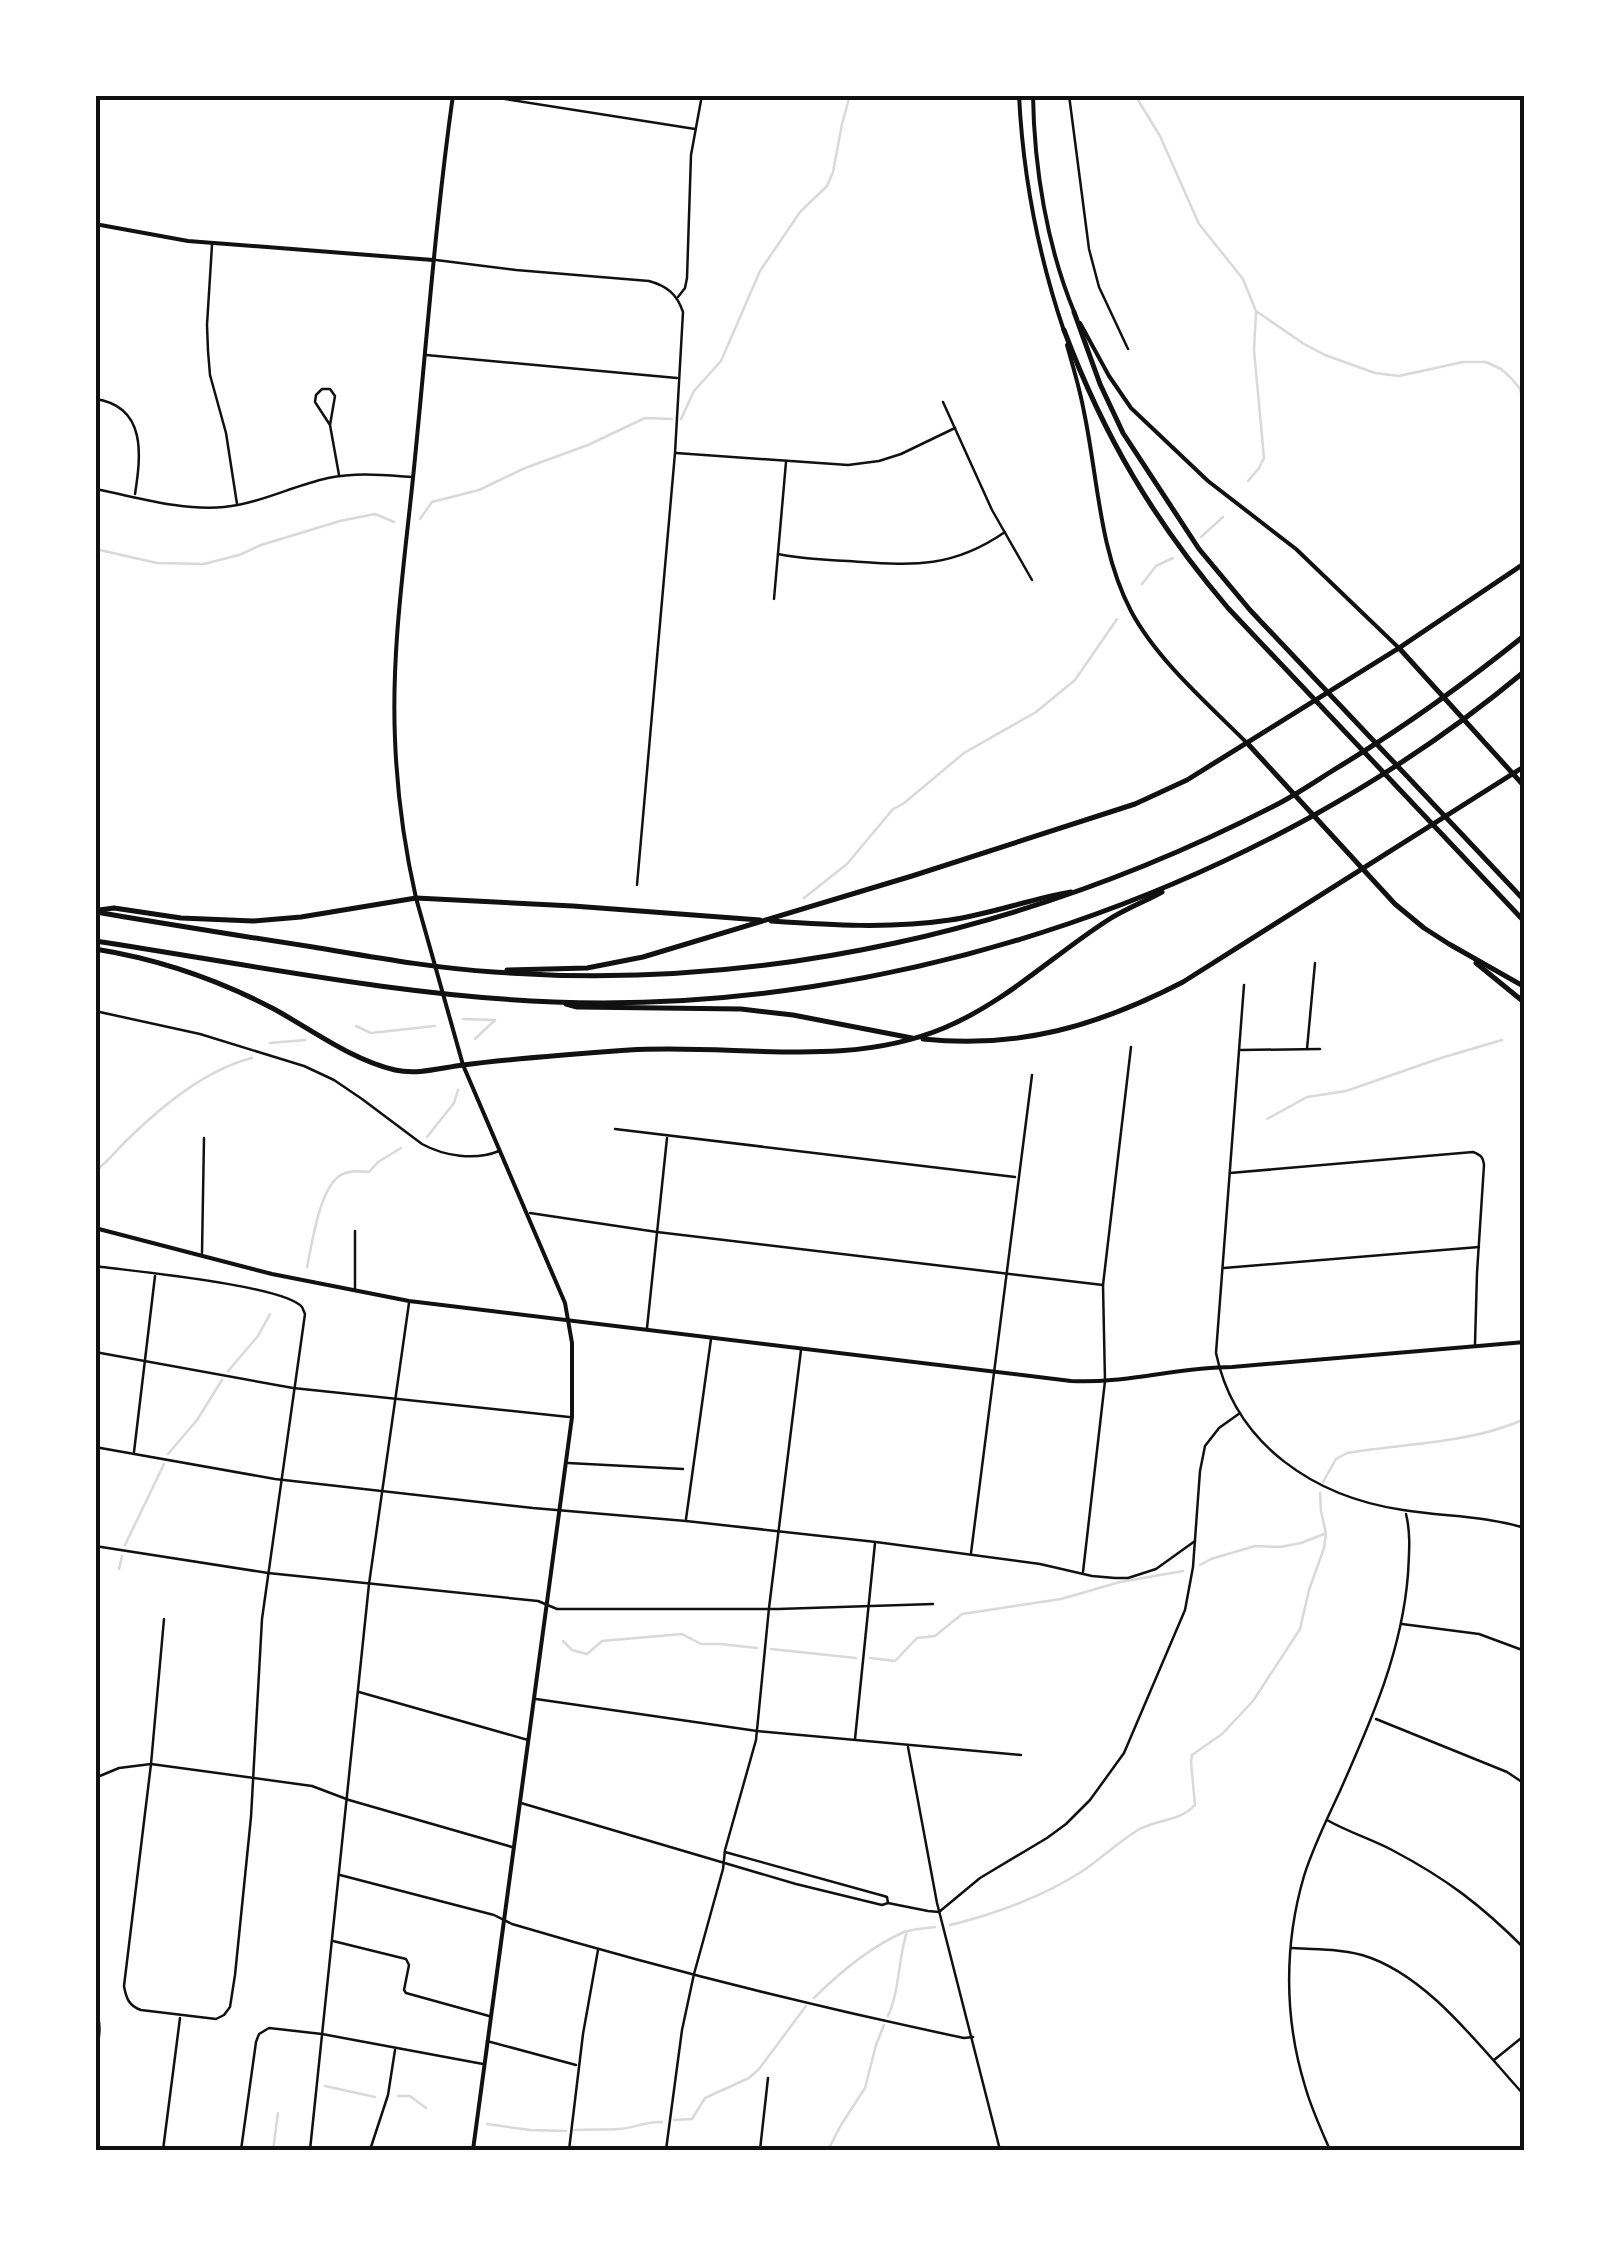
<svg xmlns="http://www.w3.org/2000/svg" width="1620" height="2245" viewBox="0 0 1620 2245" font-family="Commissioner,sans-serif">
  <style>
    .lines { fill: none; stroke-linecap: round; stroke-linejoin: round }
    .stream { stroke: #d9d9d9; stroke-width: 2.5 }
    .minor { stroke: #111; stroke-width: 2.5 }
    .tertiary { stroke: #111; stroke-width: 4 }
    .secondary { stroke: #111; stroke-width: 4 }
    .trunk { stroke: #111; stroke-width: 4 }
    .motorway { stroke: #111; stroke-width: 5 }
    .neatline { fill: none; stroke: #111; stroke-width: 4 }
  </style>
  <rect width="100%" height="100%" fill="#fff"/>
  <g class="lines">
    <g class="stream">
      <polyline points="1135,95 1160,136 1199,224 1243,279 1256,311 1304,344 1325,355 1375,373 1399,376 1463,362 1486,362 1501,369 1511,378 1520,389 1525,409"/>
      <polyline points="681,419 694,391 721,361 760,271 800,212 827,186 833,172 842,124 850,95"/>
      <polyline points="1248,481 1259,468 1264,458 1254,350 1256,313"/>
      <polyline points="420,519 432,502 479,490 525,468 588,445 645,418 672,419"/>
      <polyline points="1201,537 1223,517"/>
      <polyline points="95,549 157,563 204,564 239,555 261,545 340,521 375,514 394,522"/>
      <polyline points="1142,584 1156,566 1173,558"/>
      <polyline points="804,898 847,864 893,809 903,804 964,753 1036,712 1075,680 1117,619"/>
      <polyline points="463,1019 495,1020"/>
      <polyline points="356,1026 371,1033 435,1026"/>
      <polyline points="475,1039 495,1020"/>
      <polyline points="270,1043 305,1040"/>
      <polyline points="1267,1119 1307,1097 1346,1091 1441,1058 1502,1040"/>
      <polyline points="427,1137 454,1103 458,1090"/>
      <path d="M 95,1172 C 107,1162 117,1150 128,1139 C 162,1106 205,1070 252,1058"/>
      <path d="M 307,1267 C 312,1244 319,1192 338,1177 C 347,1170 358,1171 369,1172 L 378,1162 L 401,1148"/>
      <polyline points="228,1371 258,1336 270,1314"/>
      <polyline points="168,1454 197,1420 222,1380"/>
      <path d="M 1323,1482 L 1336,1459 L 1347,1453 C 1406,1443 1469,1444 1525,1419"/>
      <polyline points="125,1545 164,1464"/>
      <polyline points="1200,1565 1211,1559 1255,1546 1280,1547 1301,1543 1324,1534"/>
      <polyline points="119,1569 122,1556"/>
      <polyline points="563,1641 572,1650 587,1654 602,1641 682,1634 701,1644 721,1644 757,1648"/>
      <polyline points="771,1649 856,1658"/>
      <polyline points="870,1658 895,1661 917,1638 935,1636 962,1614 1061,1599 1120,1582 1183,1571"/>
      <path d="M 950,1925 C 993,1915 1044,1896 1081,1872 C 1101,1859 1118,1842 1138,1830 C 1157,1819 1179,1822 1195,1805 L 1191,1762 L 1192,1755 L 1222,1734 L 1253,1701 L 1300,1629 L 1309,1590 L 1324,1548 L 1326,1534 L 1321,1511 L 1320,1493"/>
      <path d="M 814,1998 C 840,1972 870,1947 904,1932 C 913,1929 926,1928 935,1927"/>
      <path d="M 888,2016 C 900,1989 898,1960 907,1931"/>
      <polyline points="325,2086 375,2097"/>
      <polyline points="398,2096 410,2096 426,2108"/>
      <polyline points="674,2120 692,2119 705,2098 749,2078 759,2069 806,2006"/>
      <polyline points="487,2124 530,2130 566,2131"/>
      <path d="M 574,2130 C 589,2129 604,2130 619,2129 C 635,2128 646,2121 662,2122"/>
      <polyline points="273,2150 278,2113"/>
      <polyline points="828,2150 841,2125 865,2088 876,2045 884,2025"/>
    </g>
    <g class="minor">
      <polyline points="480,95 695,129"/>
      <polyline points="1069,95 1089,249 1099,287 1128,349"/>
      <polyline points="212,245 207,325 208,351 210,375 226,433 237,504"/>
      <path d="M 436,260 L 516,270 L 649,281 C 667,286 677,294 683,312 L 675,453 L 637,885"/>
      <polyline points="678,297 685,288 687,278 691,155 702,95"/>
      <polyline points="426,355 677,378"/>
      <path d="M 95,399 C 147,406 141,456 135,494"/>
      <polyline points="943,402 992,510 1032,580"/>
      <polyline points="330,425 335,396 330,389 322,389 316,395 315,402 330,425 339,475"/>
      <polyline points="676,453 848,465 879,461 901,454 955,428"/>
      <path d="M 95,489 C 137,497 181,511 224,507 C 261,503 292,486 328,478 C 356,472 384,475 412,477"/>
      <path d="M 778,554 C 801,559 824,560 848,561 C 910,565 950,570 1005,532"/>
      <polyline points="774,599 786,462"/>
      <path d="M 1244,985 L 1216,1353 C 1235,1445 1315,1497 1403,1510 C 1446,1517 1482,1515 1525,1528"/>
      <path d="M 95,1011 L 200,1034 L 304,1066 L 334,1080 L 362,1099 L 422,1144 C 444,1156 475,1161 499,1151"/>
      <polyline points="1307,1049 1315,963"/>
      <polyline points="1241,1050 1320,1049"/>
      <polyline points="615,1129 1015,1177"/>
      <path d="M 1230,1173 L 1473,1152 C 1481,1155 1483,1157 1484,1165 L 1477,1273 L 1475,1344"/>
      <polyline points="530,1213 657,1232 1103,1285"/>
      <polyline points="355,1231 355,1290"/>
      <polyline points="202,1253 204,1138"/>
      <path d="M 95,1266 C 130,1271 283,1285 302,1307 C 303,1309 304,1312 305,1314 L 262,1619 L 251,1817 L 235,1975 L 230,2007 L 224,2015 L 216,2019 L 141,2010 C 129,2006 126,1998 124,1986 L 151,1764 L 164,1619"/>
      <polyline points="1224,1268 1479,1247"/>
      <polyline points="647,1328 667,1138"/>
      <polyline points="95,1352 293,1388 569,1417"/>
      <polyline points="95,1447 275,1479 533,1508 686,1521 876,1542 1040,1564 1092,1576 1115,1578 1128,1578 1156,1569 1195,1541"/>
      <polyline points="134,1452 155,1276"/>
      <polyline points="568,1463 683,1469"/>
      <polyline points="686,1519 711,1339"/>
      <polyline points="95,1546 268,1573 538,1601 557,1609 778,1609 933,1604"/>
      <polyline points="971,1553 1032,1075"/>
      <polyline points="1083,1572 1105,1381 1103,1285 1131,1047"/>
      <polyline points="1402,1624 1479,1634 1525,1651"/>
      <polyline points="359,1692 528,1740"/>
      <polyline points="536,1699 757,1731 1021,1755"/>
      <polyline points="1376,1719 1507,1772 1525,1784"/>
      <polyline points="855,1739 875,1543"/>
      <polyline points="908,1747 937,1903 1000,2150"/>
      <polyline points="95,1778 119,1768 151,1764 312,1786 349,1800 512,1847"/>
      <polyline points="521,1803 796,1884 882,1905 888,1903 887,1897 884,1896 725,1852"/>
      <path d="M 1327,1820 C 1348,1832 1371,1839 1392,1850 C 1447,1879 1481,1905 1525,1949"/>
      <path d="M 340,1875 L 494,1915 L 512,1924 C 660,1968 812,2006 964,2038 L 973,2037"/>
      <polyline points="888,1903 928,1911 939,1912 980,1878 1047,1838 1066,1824 1090,1800 1124,1753 1185,1610 1193,1567 1200,1471 1205,1446 1219,1428 1240,1413"/>
      <polyline points="333,1941 406,1959 409,1965 404,1990 406,1993 489,2016"/>
      <path d="M 1292,1948 C 1316,1949 1339,1949 1362,1955 C 1427,1974 1480,2047 1525,2096"/>
      <path d="M 95,2011 C 104,2024 97,2046 95,2062"/>
      <polyline points="487,2041 576,2065"/>
      <polyline points="1494,2060 1525,2035"/>
      <polyline points="163,2150 180,2018"/>
      <polyline points="241,2150 256,2042 259,2034 269,2028 322,2034 483,2064"/>
      <polyline points="310,2150 369,1584 409,1303"/>
      <polyline points="370,2150 388,2095 395,2050"/>
      <polyline points="569,2150 583,2034 598,1950"/>
      <polyline points="666,2150 682,2030 694,1974 723,1869 725,1850 756,1740 769,1608 801,1350"/>
      <polyline points="760,2150 768,2078"/>
      <path d="M 1330,2150 C 1321,2129 1311,2108 1305,2086 C 1284,2018 1284,1944 1304,1876 C 1313,1847 1327,1819 1340,1791 C 1371,1721 1402,1652 1408,1574 C 1409,1554 1411,1534 1406,1514"/>
    </g>
    <g class="tertiary">
      <polyline points="95,224 188,241 433,260"/>
      <path d="M 416,898 C 404,845 397,793 395,739 C 391,645 406,552 415,458 C 427,337 436,216 453,95"/>
    </g>
    <g class="secondary">
      <polyline points="416,898 463,1065 565,1303 572,1343 572,1417 473,2150"/>
      <path d="M 95,1228 L 272,1274 L 409,1301 L 1071,1381 C 1125,1384 1178,1367 1232,1367 L 1525,1342"/>
    </g>
    <g class="trunk">
      <path d="M 1019,95 C 1023,177 1038,254 1064,331"/>
      <path d="M 1033,95 C 1034,168 1047,247 1075,314"/>
      <polyline points="1080,323 1109,376 1131,408 1208,481 1296,549 1399,648"/>
      <path d="M 1067,345 C 1073,367 1080,389 1084,412 C 1098,478 1099,550 1131,611 C 1157,660 1208,704 1247,743"/>
    </g>
    <g class="motorway">
      <polyline points="1074,312 1100,384 1123,433 1199,549 1250,610 1525,901"/>
      <path d="M 1064,330 C 1104,437 1154,521 1228,608 L 1525,922"/>
      <polyline points="1399,648 1525,787"/>
      <polyline points="1248,744 1395,904 1424,928 1449,944 1525,987"/>
      <polyline points="99,910 114,908 181,918 253,921 301,917 416,898 573,906 760,920"/>
      <path d="M 95,912 C 168,924 240,936 313,947 C 373,957 433,968 494,972 C 765,992 1033,930 1274,806 C 1294,796 1313,783 1332,771 C 1400,730 1463,685 1525,635"/>
      <path d="M 771,921 C 830,925 890,929 950,920 C 991,914 1030,899 1071,892"/>
      <path d="M 95,941 C 247,964 400,996 554,1002 C 895,1015 1263,890 1525,671"/>
      <path d="M 95,949 C 158,959 217,979 274,1009 C 312,1030 352,1060 395,1070 C 418,1075 440,1068 463,1065 C 518,1058 574,1054 629,1050 C 734,1043 843,1070 944,1028 C 1006,1002 1052,956 1108,920 C 1125,909 1144,902 1162,892"/>
      <polyline points="1476,963 1525,1003"/>
      <polyline points="507,970 587,968 643,957 912,876 1135,804 1187,780 1399,648 1525,563"/>
      <polyline points="566,1004 577,1007 741,1009 793,1015 912,1038"/>
      <path d="M 923,1039 C 1019,1049 1098,1026 1183,982 L 1525,766"/>
    </g>
  </g>
  <rect width="1620" height="2245" fill="none" stroke="#ffffff" stroke-width="195"/>
  <rect x="98" y="98" width="1424" height="2050" class="neatline"/>
</svg>
